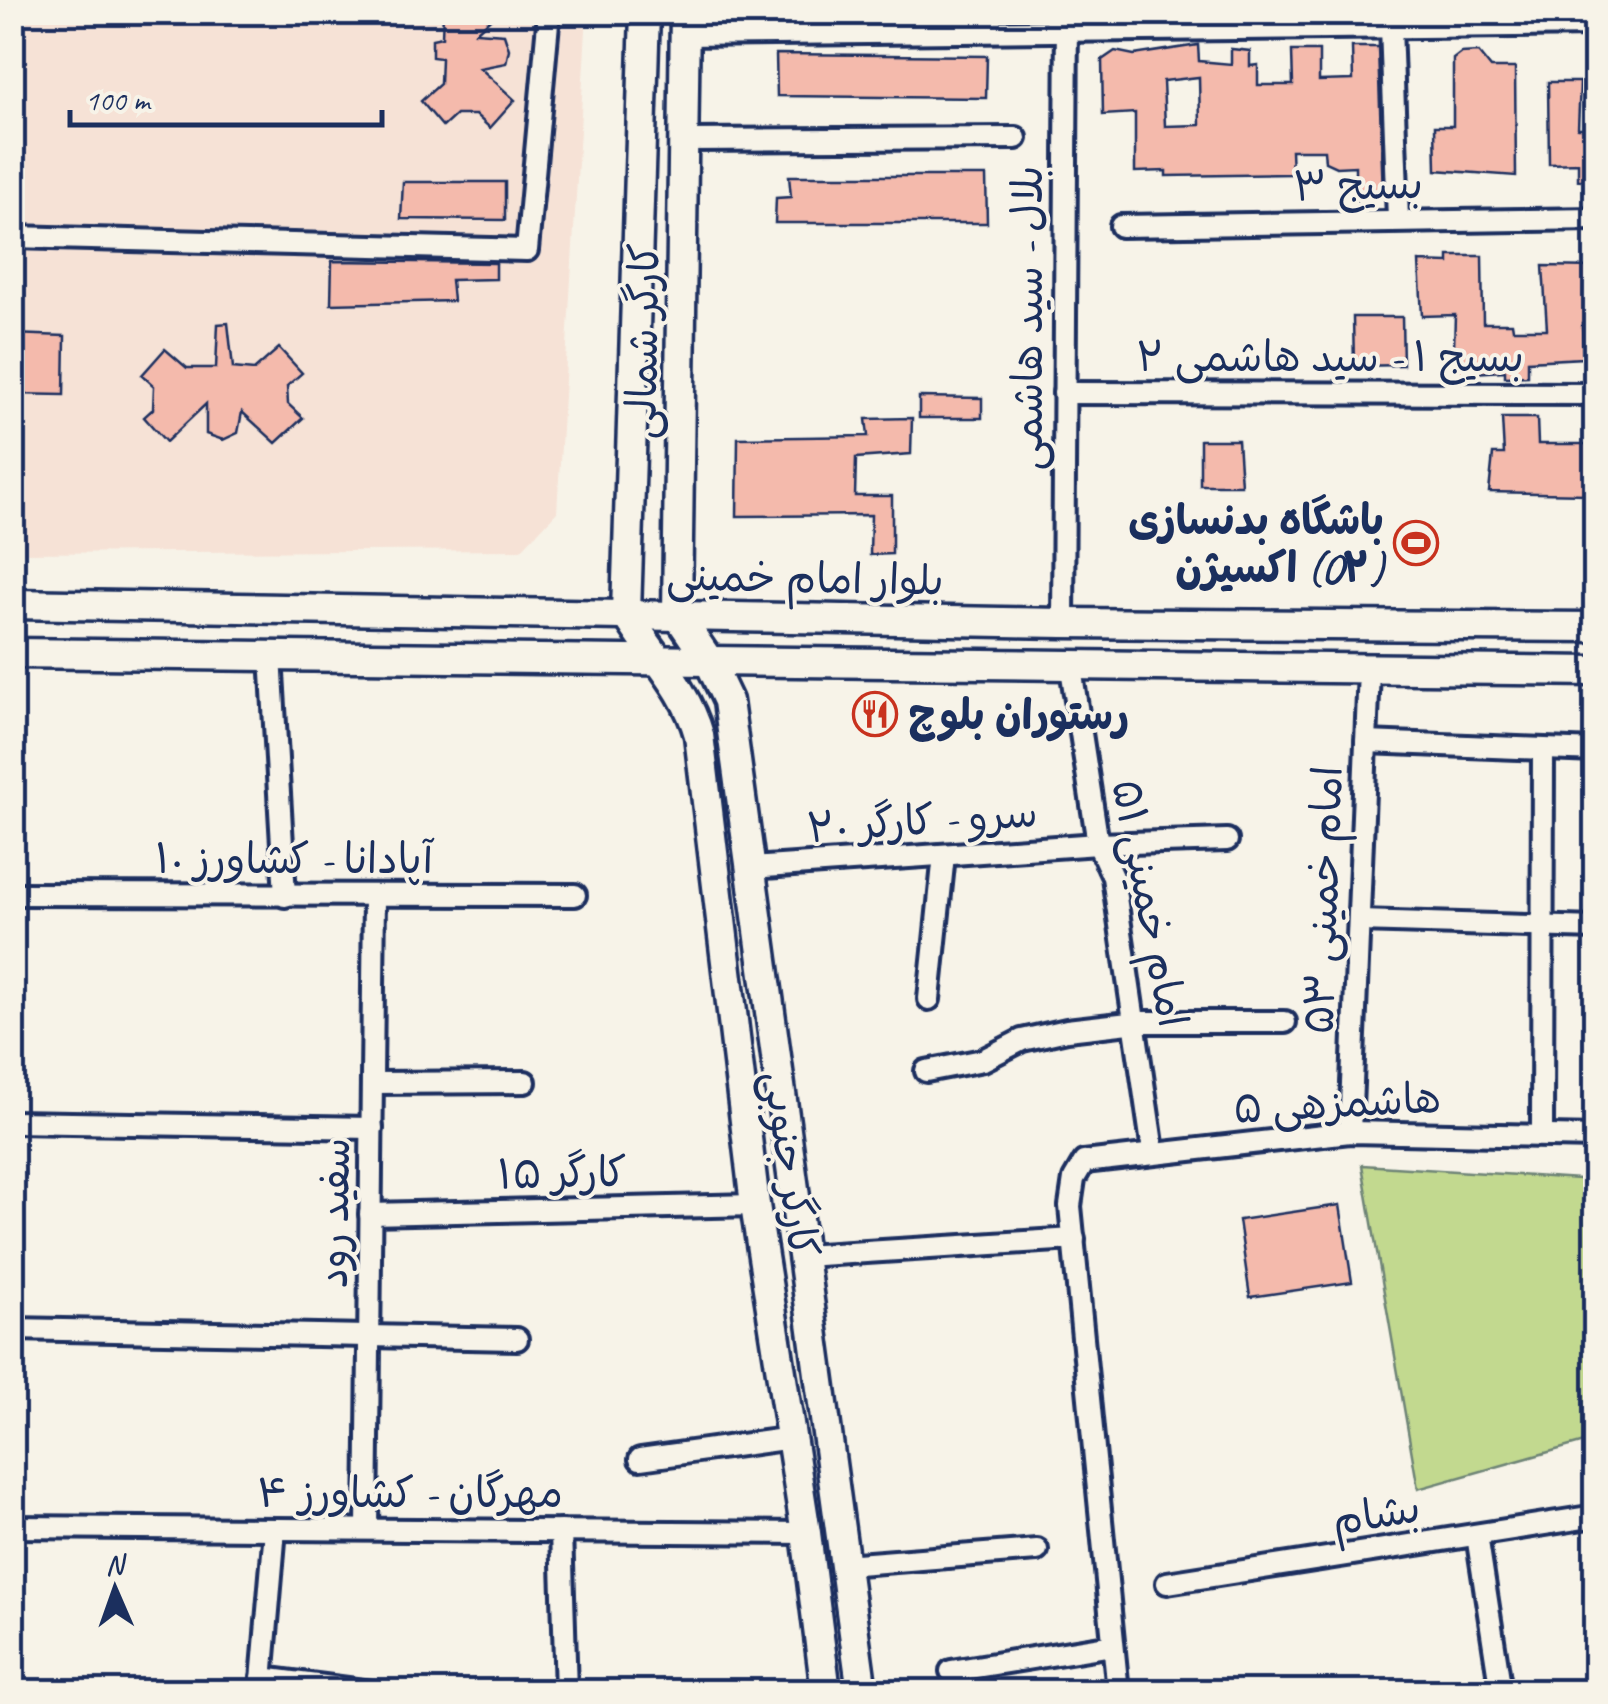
<svg xmlns="http://www.w3.org/2000/svg" width="1608" height="1704" viewBox="0 0 1608 1704" font-family="Caveat,'Playpen Sans Arabic',sans-serif">
  <style>
    .built { fill: #f6e2d6 }
    .green { fill: #c2d98f; stroke: #6e8476; stroke-width: 2.5 }
    .building { fill: #f4baac; stroke: #1b2f5e; stroke-width: 2.5; fill-rule: evenodd }
    .lines { fill: none; stroke-linecap: round; stroke-linejoin: round }
    .minor-casing { stroke: #1b2f5e; stroke-width: 28 }
    .major-casing { stroke: #1b2f5e; stroke-width: 35 }
    .minor { stroke: #f7f3e8; stroke-width: 20 }
    .major { stroke: #f7f3e8; stroke-width: 28 }
    .labels { text-anchor: middle; stroke-width: 8; stroke-linejoin: round; paint-order: stroke }
    .street-label { font-size: 42px; fill: #1b2f5e; stroke: #f7f3e8 }
    .poi-label { font-size: 42px; font-weight: bold; fill: #1b2f5e; stroke: #f7f3e8; text-anchor: end }
  </style>
  <rect width="100%" height="100%" fill="#f7f3e8"/>
  <filter id="ink" filterUnits="userSpaceOnUse"><feTurbulence type="fractalNoise" baseFrequency=".01" numOctaves="2"/><feDisplacementMap in="SourceGraphic" scale="20" xChannelSelector="R" yChannelSelector="G"/><feConvolveMatrix kernelMatrix="1 2 1 2 8 2 1 2 1" color-interpolation-filters="sRGB"/></filter>
  <g filter="url(#ink)">
    <polygon class="built" points="12,13 587,13 557,512 521,550 13,553"/>
    <polygon class="green" points="1362,1165 1595,1180 1595,1439 1418,1489"/>
    <g class="building">
      <polygon points="443,12 498,12 476,32 504,34 509,49 506,63 480,68 515,100 490,128 476,115 456,115 443,127 421,101 440,84 441,58 432,57 432,39 442,37"/>
      <path d="M 1198,45 L 1199,61 L 1231,64 L 1231,49 L 1250,51 L 1250,66 L 1258,65 L 1258,85 L 1293,85 L 1292,51 L 1319,51 L 1319,81 L 1353,80 L 1352,47 L 1378,47 L 1383,197 L 1355,201 L 1355,166 L 1336,167 L 1325,162 L 1324,150 L 1291,150 L 1292,174 L 1166,176 L 1166,171 L 1135,172 L 1135,113 L 1103,115 L 1102,60 L 1115,51 L 1134,55 ZM 1199,77 L 1200,125 L 1165,126 L 1163,81 Z"/>
      <polygon points="1478,52 1491,68 1515,68 1516,176 1436,170 1435,126 1453,126 1453,59 1461,53"/>
      <polygon points="776,54 987,56 986,98 777,96"/>
      <polygon points="1548,82 1580,82 1578,128 1596,128 1596,180 1578,180 1578,163 1549,164"/>
      <polygon points="789,176 986,176 987,223 775,223 776,198 791,197"/>
      <polygon points="403,182 505,182 505,220 401,219"/>
      <polygon points="1449,256 1482,256 1483,323 1512,323 1513,329 1547,329 1543,266 1596,267 1596,312 1589,312 1590,323 1582,323 1583,358 1528,361 1528,376 1505,377 1505,371 1472,373 1471,380 1453,379 1455,315 1422,316 1419,262 1449,263"/>
      <polygon points="332,261 496,263 496,279 451,280 453,301 331,304"/>
      <polygon points="1353,317 1402,317 1403,365 1354,366"/>
      <polygon points="228,323 233,368 254,370 279,348 302,373 287,386 288,404 303,418 276,443 242,412 238,433 223,440 206,434 206,404 166,442 144,417 153,409 154,386 142,375 165,349 187,368 216,368 218,324"/>
      <polygon points="12,334 65,336 64,395 12,394"/>
      <polygon points="919,397 982,398 982,418 919,418"/>
      <polygon points="912,418 911,454 856,458 855,496 892,496 892,554 870,555 871,515 737,516 738,438 868,436 866,419"/>
      <polygon points="1502,418 1537,418 1538,444 1587,444 1587,494 1489,492 1493,454 1504,454"/>
      <polygon points="1200,440 1238,440 1241,485 1200,485"/>
      <polygon points="1340,1205 1352,1282 1250,1297 1239,1220"/>
    </g>
    <g class="lines">
      <defs>
        <g id="minor">
          <polyline points="1391,26 1398,220"/>
          <polyline points="684,35 1596,25"/>
          <polyline points="684,140 1016,138"/>
          <polyline points="1121,226 1596,219"/>
          <polyline points="12,237 527,250 549,12"/>
          <polyline points="1064,393 1596,394"/>
          <polyline points="1063,623 1067,12"/>
          <polyline points="271,656 285,896"/>
          <polyline points="1071,668 1098,844 1113,877 1153,1151"/>
          <polyline points="1366,742 1596,751"/>
          <polyline points="750,868 1098,844 1227,840"/>
          <polyline points="12,894 575,895"/>
          <polyline points="1359,921 1596,928"/>
          <polyline points="929,999 944,855"/>
          <polyline points="926,1071 983,1060 1022,1040 1067,1030 1138,1022 1285,1022"/>
          <polyline points="372,1083 525,1082"/>
          <polyline points="12,1122 372,1128"/>
          <polyline points="1350,1132 1369,670"/>
          <polyline points="1542,1134 1543,749"/>
          <polyline points="370,1214 755,1205"/>
          <polyline points="803,1256 1074,1239"/>
          <polyline points="12,1329 517,1339"/>
          <polyline points="640,1459 792,1438"/>
          <polyline points="12,1527 806,1533"/>
          <polyline points="367,1529 374,897"/>
          <polyline points="561,1531 566,1692"/>
          <polyline points="1477,1535 1501,1692"/>
          <polyline points="844,1565 1037,1550"/>
          <polyline points="1167,1583 1596,1516"/>
          <polyline points="951,1671 1113,1645"/>
          <polyline points="262,1678 371,1692"/>
          <polyline points="261,1692 275,1529"/>
          <polyline points="1118,1692 1070,1206 1074,1179 1084,1162 1350,1132 1596,1137"/>
        </g>
        <g id="major">
          <path d="M 645,12 L 626,613 C 651,655 686,688 699,735 L 755,1205 L 806,1533 L 826,1692"/>
          <polyline points="685,12 677,614 709,661 728,701 862,1692"/>
          <polyline points="12,604 1063,623 1596,627"/>
          <polyline points="12,653 1596,671"/>
        </g>
      </defs>
      <use href="#minor" class="minor-casing"/>
      <use href="#major" class="major-casing"/>
      <use href="#minor" class="minor"/>
      <use href="#major" class="major"/>
    </g>
  </g>
  <defs>
    <symbol id="stadium-ring" viewBox="-11 -11 22 22"><circle r="9.5" fill="#f7f3e8" stroke="#c8321e" stroke-width="1.5"/><path d="M0-5a6.5 5 0 1 0 0 10a6.5 5 0 1 0 0-10ZM-3.5-1.8h7v3.6h-7Z" fill="#c8321e"/></symbol>
    <symbol id="restaurant-ring" viewBox="-11 -11 22 22"><circle r="9.5" fill="#f7f3e8" stroke="#c8321e" stroke-width="1.5"/><path d="M-5-6h1v4h1v-4h1v4h1v-4h1v5L-1.5 .5V6h-2V.5L-5-1ZM5-6V6H3V1.5H1.5Q1.5-4 5-6Z" fill="#c8321e"/></symbol>
  </defs>
  <g fill-rule="evenodd">
    <use href="#stadium-ring" x="1391" y="518" width="50" height="50"/>
    <use href="#restaurant-ring" x="850" y="689" width="50" height="50"/>
  </g>
  <g class="labels">
    <g class="street-label">
      <text transform="translate(1358 184) rotate(-1)" y="15">بسیج ۳</text>
      <text transform="translate(1027 318) rotate(-90)" y="15">بلال - سید هاشمی</text>
      <text transform="translate(642 341) rotate(-89)" y="15">کارگر شمالی</text>
      <text x="1330" y="371">بسیج ۱ - سید هاشمی ۲</text>
      <text transform="translate(805 577) rotate(1)" y="15">بلوار امام خمینی</text>
      <text transform="translate(922 819) rotate(-4)" y="15">سرو - کارگر ۲۰</text>
      <text x="294" y="873">آپادانا - کشاورز ۱۰</text>
      <text transform="translate(1322 900) rotate(-88)" y="15">امام خمینی ۵۳</text>
      <text transform="translate(1151 903) rotate(79)" y="15">امام خمینی ۵۱</text>
      <text transform="translate(1337 1102) rotate(-3)" y="15">هاشمزهی ۵</text>
      <text transform="translate(792 1164) rotate(82)" y="15">کارگر جنوبی</text>
      <text transform="translate(562 1172) rotate(-1)" y="15">کارگر ۱۵</text>
      <text transform="translate(333 1213) rotate(-89)" y="15">سفید رود</text>
      <text x="410" y="1507">مهرگان - کشاورز ۴</text>
      <text transform="translate(1376 1513) rotate(-9)" y="15">بشام</text>
    </g>
    <g class="poi-label">
      <text x="1384" y="534">باشگاه بدنسازی<tspan x="1384" dy="48">اکسیژن (O۲)</tspan></text>
      <text x="908" y="729" text-anchor="start">رستوران بلوچ</text>
    </g>
  </g>
  <rect width="1608" height="1704" fill="none" stroke="#f7f3e8" stroke-width="50"/>
  <rect x="25" y="25" width="1558" height="1654" fill="none" stroke="#1b2f5e" stroke-width="4" filter="url(#ink)"/>
  <g transform="translate(115 1589) rotate(358)" stroke="#f7f3e8" stroke-width="8" paint-order="stroke">
  <path d="M0-8L18 38L0 25L-18 38Z" fill="#1b2f5e"/>
  <text y="-15" font-size="28" font-weight="bold" text-anchor="middle" fill="#1b2f5e">N</text>
  </g>
  <path d="M70 110v15h312v-15" fill="none" stroke="#1b2f5e" stroke-width="5"/>
  <text x="85" y="110" font-size="30" fill="#1b2f5e" stroke="#f7f3e8" stroke-width="8" paint-order="stroke">100 m</text>
</svg>
